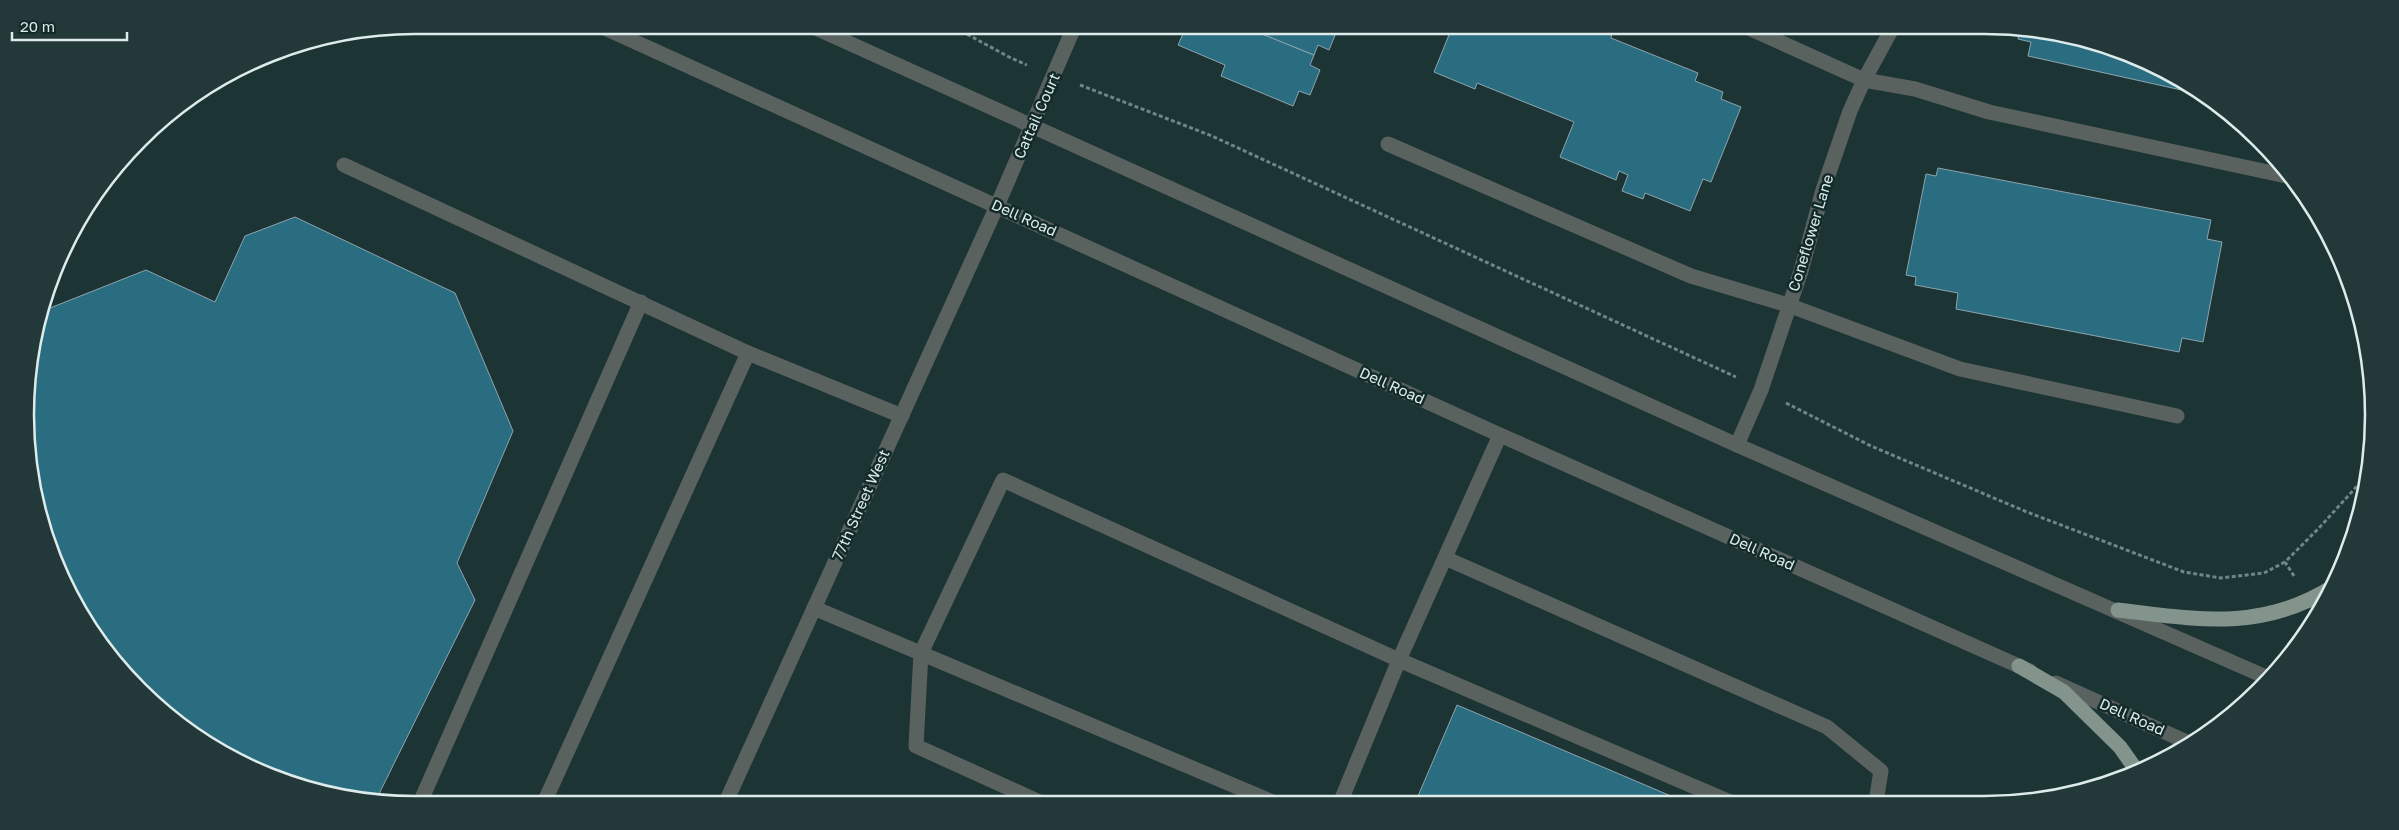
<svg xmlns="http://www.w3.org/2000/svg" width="2399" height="830" viewBox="0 0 2399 830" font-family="'Golos Text',sans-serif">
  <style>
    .building { fill: #2a6c80; stroke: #8da5ae }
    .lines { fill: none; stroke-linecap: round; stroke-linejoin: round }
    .path { stroke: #728585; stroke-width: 3; stroke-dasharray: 4 2.5; stroke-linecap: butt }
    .minor { stroke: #59625e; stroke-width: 15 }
    .major { stroke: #82948b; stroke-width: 15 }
    .labels { text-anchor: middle; stroke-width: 5; stroke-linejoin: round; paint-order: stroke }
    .street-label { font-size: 15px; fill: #ddebea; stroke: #132a2a }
    .rim { fill: none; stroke: #ddebea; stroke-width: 2.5 }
  </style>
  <rect width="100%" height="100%" fill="#1d3434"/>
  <g class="building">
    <polygon points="1187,25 1240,25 1314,55 1310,65 1320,70 1310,95 1299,91 1293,106 1221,76 1225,65 1178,45"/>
    <polygon points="1240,25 1332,25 1338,28 1329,50 1318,45 1314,55"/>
    <polygon points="1453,25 1596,25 1612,31 1611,38 1698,73 1695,81 1723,92 1721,99 1741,107 1711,182 1703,179 1690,211 1645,193 1643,199 1622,191 1628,175 1619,171 1616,180 1560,157 1574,122 1477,83 1475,89 1434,72"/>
    <polygon points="2020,30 2085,38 2156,65 2204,95 2028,56 2031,42 2018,39"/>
    <polygon points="1938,168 2211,220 2207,239 2222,242 2203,342 2182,338 2179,352 1956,309 1958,293 1915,285 1916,277 1906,275 1926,174 1936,176"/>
    <polygon points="295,217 455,293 513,431 457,563 475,600 376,800 314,792 198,739 139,691 91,632 38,516 26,441 28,364 45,310 146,270 215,302 245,236"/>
    <polygon points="1457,705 1685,802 1415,803"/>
  </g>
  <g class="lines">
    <g class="path">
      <polyline points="950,25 1009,57 1027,65"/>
      <polyline points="1080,85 1212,136 1736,377"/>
      <polyline points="1786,403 1871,446 2027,512 2184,572 2221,578 2264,573 2285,562"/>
      <polyline points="2294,576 2285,562 2319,528 2368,474"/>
    </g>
    <g class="minor">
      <polyline points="598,25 1500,435 2030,671"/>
      <polyline points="809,25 1737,445 2266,677"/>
      <polyline points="1742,25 1864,80 1915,89 1989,112 2291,177"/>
      <polyline points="1388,144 1691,276 1788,305 1960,369 2177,416"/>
      <polyline points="344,165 748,353"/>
      <polyline points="1500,435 1399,660 1730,802"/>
      <polyline points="1737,445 1761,390 1801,271 1823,190 1850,111 1864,80 1894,25"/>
      <polyline points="1445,558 1827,727 1881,771 1876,802"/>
      <polyline points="814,608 1275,803"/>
      <polyline points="2056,683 2189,743"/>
      <polyline points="725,804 997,206 1075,25"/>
      <polyline points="1044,804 916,746 921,653 1003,480 1399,660 1340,803"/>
      <polyline points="419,805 641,302"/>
      <polyline points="543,805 748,353 902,416"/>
    </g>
    <g class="major">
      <path d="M 2118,610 C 2195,619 2260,632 2331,588"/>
      <polyline points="2019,666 2064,692 2120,747 2137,771"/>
    </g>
  </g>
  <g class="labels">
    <g class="street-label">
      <text transform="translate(1037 116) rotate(-66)" y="5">Cattail Court</text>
      <text transform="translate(1024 218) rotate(24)" y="5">Dell Road</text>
      <text transform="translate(1811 233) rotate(-73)" y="5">Coneflower Lane</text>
      <text transform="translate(1392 386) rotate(24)" y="5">Dell Road</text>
      <text transform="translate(861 505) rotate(-66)" y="5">77th Street West</text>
      <text transform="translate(1762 552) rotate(24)" y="5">Dell Road</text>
      <text transform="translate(2132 717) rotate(24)" y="5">Dell Road</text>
    </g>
  </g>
  <path d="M0 0H2399V830H0ZM415 34H1984A381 381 0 0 1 2365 415V415A381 381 0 0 1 1984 796H415A381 381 0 0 1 34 415V415A381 381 0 0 1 415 34Z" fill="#233939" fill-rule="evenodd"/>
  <path class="rim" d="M415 34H1984A381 381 0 0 1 2365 415V415A381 381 0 0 1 1984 796H415A381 381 0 0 1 34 415V415A381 381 0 0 1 415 34Z"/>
  <path d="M12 32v8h115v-8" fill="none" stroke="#ddebea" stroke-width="2.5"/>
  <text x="20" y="32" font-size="15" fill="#ddebea" stroke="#132a2a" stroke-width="4" paint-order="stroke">20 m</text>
</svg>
